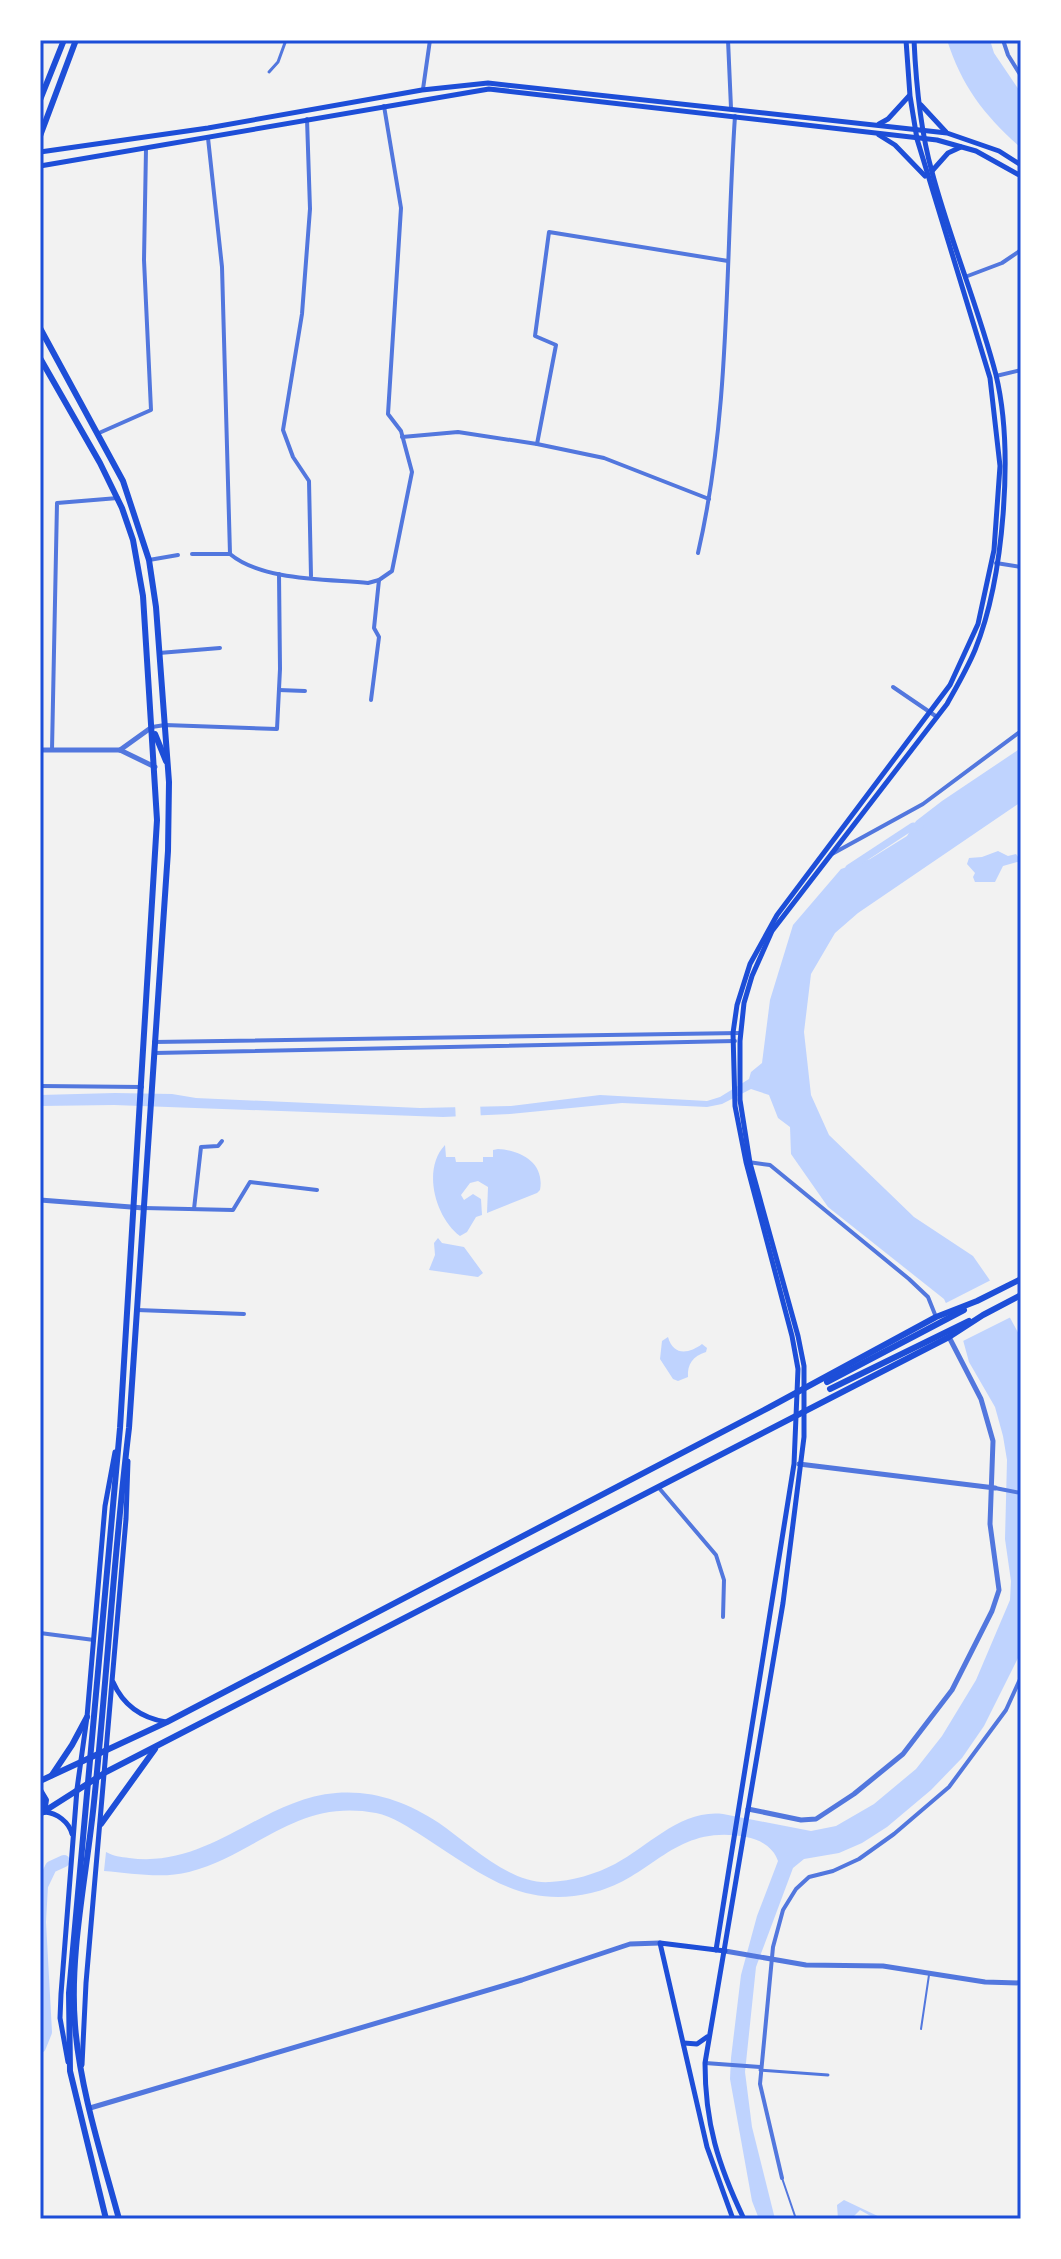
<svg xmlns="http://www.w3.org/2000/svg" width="1061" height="2259" viewBox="0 0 1061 2259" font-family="'Open Sans',sans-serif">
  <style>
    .water { fill: #bfd3fe }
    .pier { fill: #f2f2f2 }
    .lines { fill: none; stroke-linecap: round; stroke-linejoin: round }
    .canal { stroke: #bfd3fe; stroke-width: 7 }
    .river { stroke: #bfd3fe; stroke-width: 12 }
    .service { stroke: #5277de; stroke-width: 2 }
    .pedestrian { stroke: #5277de; stroke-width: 3 }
    .minor { stroke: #5277de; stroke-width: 4 }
    .tertiary { stroke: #5277de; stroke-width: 5 }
    .secondary { stroke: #1d4ed8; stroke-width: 5 }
    .primary { stroke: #1d4ed8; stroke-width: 6 }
    .neatline { fill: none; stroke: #1d4ed8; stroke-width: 3 }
  </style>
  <rect width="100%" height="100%" fill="#f2f2f2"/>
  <g class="water">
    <path d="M 947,40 L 990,40 L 994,53 L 1021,93 L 1021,148 C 985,116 962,87 947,40 Z"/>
    <path d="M 1021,748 L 1021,802 L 858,913 L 835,933 L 811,974 L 804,1032 L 811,1095 L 829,1135 L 914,1217 L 973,1256 L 989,1279 L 1021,1338 L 1021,1652 L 984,1726 L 962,1758 L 931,1790 L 887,1827 L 862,1843 L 839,1853 L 804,1859 L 793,1868 L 756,1967 L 745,2072 L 752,2127 L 775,2219 L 759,2219 L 752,2201 L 730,2079 L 731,2058 L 741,1975 L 757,1916 L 778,1861 C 774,1848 760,1839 746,1837 C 673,1823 652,1880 591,1893 C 521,1909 480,1873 424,1837 C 410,1828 392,1816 376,1813 C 296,1798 258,1854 189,1872 C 162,1879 131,1873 104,1871 L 106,1852 C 113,1856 121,1857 129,1858 C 210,1869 261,1799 336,1793 C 374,1790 407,1802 439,1823 C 469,1844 511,1885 550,1882 C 572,1881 596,1874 615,1864 C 649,1846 681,1809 723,1814 L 811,1831 L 836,1826 L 874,1804 L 916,1769 L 942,1736 L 976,1680 L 1010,1600 L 1011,1581 L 1005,1539 L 1007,1460 L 1003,1436 L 995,1407 L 969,1362 L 963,1340 L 944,1299 L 828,1207 L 791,1154 L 790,1127 L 778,1118 L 769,1095 L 751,1089 L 722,1104 L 707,1107 L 622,1103 L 510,1114 L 443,1117 L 114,1105 L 40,1106 L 40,1095 L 115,1093 L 172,1094 L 196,1098 L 420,1108 L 511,1106 L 600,1095 L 707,1101 L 720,1097 L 749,1079 L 751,1072 L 762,1063 L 770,1000 L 793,925 L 841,869 L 870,859 L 907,836 L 916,821 L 942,801 Z"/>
    <polygon points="998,851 1008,856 1016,854 1021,861 1003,866 995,882 975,882 973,877 975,873 967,864 969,858 982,857"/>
    <path d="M 445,1145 L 446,1157 L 455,1157 L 456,1162 L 483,1162 L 483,1157 L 493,1157 L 493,1150 L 498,1149 C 521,1150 545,1163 540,1190 L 537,1193 L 487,1213 L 488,1187 L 478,1181 L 470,1183 L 461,1195 L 464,1200 L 473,1194 L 481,1199 L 482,1215 L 476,1217 L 467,1232 L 460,1236 C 435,1217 422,1169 445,1145 Z"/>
    <polygon points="438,1238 442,1243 464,1247 483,1273 478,1277 429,1270 435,1255 434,1243"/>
    <path d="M 668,1337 C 673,1356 689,1354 702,1344 L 707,1348 L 706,1352 C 693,1356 687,1364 688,1377 L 678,1381 L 673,1379 L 660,1359 L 662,1341 Z"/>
    <polygon points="844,2200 884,2219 876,2219 860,2210 851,2219 838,2219 837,2205"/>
  </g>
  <g class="pier">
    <polygon points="480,1103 481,1120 456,1121 455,1104"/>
    <polygon points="993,1279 1013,1316 961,1342 942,1305"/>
  </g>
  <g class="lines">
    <polyline class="canal" points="849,868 913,826 920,827"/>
    <polyline class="river" points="40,2047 46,2032 40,1922 42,1886 51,1867 64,1861"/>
    <g class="service">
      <polyline points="921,2029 929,1975"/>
      <polyline points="782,2178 796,2219"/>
    </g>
    <g class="pedestrian">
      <polyline points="269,72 278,62 286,40"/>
      <polyline points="760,2070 828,2075"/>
    </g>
    <g class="minor">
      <polyline points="728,40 731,108"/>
      <polyline points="1003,40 1008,55 1021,76"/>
      <polyline points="423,89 430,40"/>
      <polyline points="307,119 310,209 302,314 283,430 293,457 309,481 311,576"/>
      <polyline points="208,138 222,267 230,554"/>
      <polyline points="965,277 1002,263 1021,250"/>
      <polyline points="996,376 1021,370"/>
      <polyline points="99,433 151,410 144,260 146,149"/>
      <polyline points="402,437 458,432 537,444 604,458 709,499"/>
      <polyline points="537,444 556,345 535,336 549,232 728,261"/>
      <path d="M 698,553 C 731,410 725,262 735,116"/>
      <path d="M 192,554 L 230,554 C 262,581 328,579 368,583 L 379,580 L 392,571 L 412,472 L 401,431 L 388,414 L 401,208 L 384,106"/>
      <polyline points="149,560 178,555"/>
      <polyline points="996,563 1021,567"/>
      <polyline points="159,653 220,648"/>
      <polyline points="893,687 937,717"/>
      <polyline points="279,690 305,691"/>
      <polyline points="371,700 379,637 374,628 379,580"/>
      <polyline points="152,727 165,725 277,729 280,669 279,574"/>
      <polyline points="52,750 57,503 118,498"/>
      <polyline points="832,854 923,804 1021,731"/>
      <polyline points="154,1042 740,1033"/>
      <polyline points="154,1053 735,1041"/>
      <polyline points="40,1086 142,1087"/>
      <polyline points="748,1162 770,1165 909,1279 928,1297 936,1317"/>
      <polyline points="144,1208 233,1210 250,1182 317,1190"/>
      <polyline points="194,1209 201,1147 218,1146 222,1141"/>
      <polyline points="137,1310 244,1314"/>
      <polyline points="659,1488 716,1555 724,1580 723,1617"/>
      <polyline points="995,1488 1021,1493"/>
      <polyline points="40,1633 94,1640"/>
      <polyline points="705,2063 760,2067"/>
      <polyline points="782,2178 760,2084 773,1947 783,1910 796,1889 809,1877 833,1871 859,1859 894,1834 949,1787 1006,1710 1021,1677"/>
    </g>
    <g class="tertiary">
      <polyline points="40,750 120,750 155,767"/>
      <polyline points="120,750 152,727"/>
      <polyline points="40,1200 144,1208"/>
      <polyline points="799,1464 995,1488"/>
      <polyline points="748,1809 801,1820 816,1819 854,1794 903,1754 952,1690 992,1611 999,1590 990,1524 993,1441 981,1399 949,1337"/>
      <polyline points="725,1951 806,1965 883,1966 985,1982 1021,1983"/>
      <polyline points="90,2108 522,1980 630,1944 660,1943"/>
    </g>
    <g class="secondary">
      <polyline points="921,105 946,132"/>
      <polyline points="879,124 888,119 909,96"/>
      <polyline points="879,135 895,145 925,176"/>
      <polyline points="40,152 208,128 422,90 488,83 947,133 999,151 1021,165"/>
      <polyline points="40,166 489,89 937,140 976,151 1021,176"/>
      <polyline points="932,171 948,153 961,147"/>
      <path d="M 113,1682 C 123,1705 142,1718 166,1722"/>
      <path d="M 45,1812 C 57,1813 69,1822 72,1834"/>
      <polyline points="716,1950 794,1464 798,1369 792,1336 746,1162 735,1106 733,1033 737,1005 750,964 777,915 950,685 978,624 994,550 1000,466 990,378 917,139 910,96 906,40"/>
      <polyline points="725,1951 660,1943 707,2147 733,2219"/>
      <polyline points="684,2043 697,2044 707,2037"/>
      <polyline points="68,2062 60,2018 61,1994 77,1789 87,1717 105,1506 115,1452"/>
      <polyline points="82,2065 86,1983 126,1519 128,1461"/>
      <path d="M 744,2219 C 718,2165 705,2123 705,2063 L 783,1603 L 804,1437 L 804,1366 L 798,1336 L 750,1163 L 740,1100 L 740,1041 L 744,1003 L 752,976 L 772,931 L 947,704 C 957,686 967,669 975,650 C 1004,578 1014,450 996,375 C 978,306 950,240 932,172 C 920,129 916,84 914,40"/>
    </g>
    <g class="primary">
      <polyline points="40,100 64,40"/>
      <polyline points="40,136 76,40"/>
      <path d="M 40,328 L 123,481 L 149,560 L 156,607 L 169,782 L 168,851 L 129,1428 C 114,1552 107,1677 94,1802 C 87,1873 69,1954 75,2025 C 80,2090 102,2156 119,2219"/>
      <polyline points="40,358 100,463 122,508 133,540 143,596 157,820 120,1428 69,1993 70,2071 106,2219"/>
      <polyline points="155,734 166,761"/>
      <polyline points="827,1382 964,1310"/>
      <polyline points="830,1389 969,1321"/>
      <polyline points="52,1775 72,1745 87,1717"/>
      <polyline points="40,1781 167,1722 768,1408 936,1317 977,1301 1021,1279"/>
      <polyline points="40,1790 46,1800 44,1812"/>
      <polyline points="40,1814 106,1772 949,1337 983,1315 1021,1295"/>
      <polyline points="101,1824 155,1749"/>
    </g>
  </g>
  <rect width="1061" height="2259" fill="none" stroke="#ffffff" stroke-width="84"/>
  <rect x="42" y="42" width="977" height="2175" class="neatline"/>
</svg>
